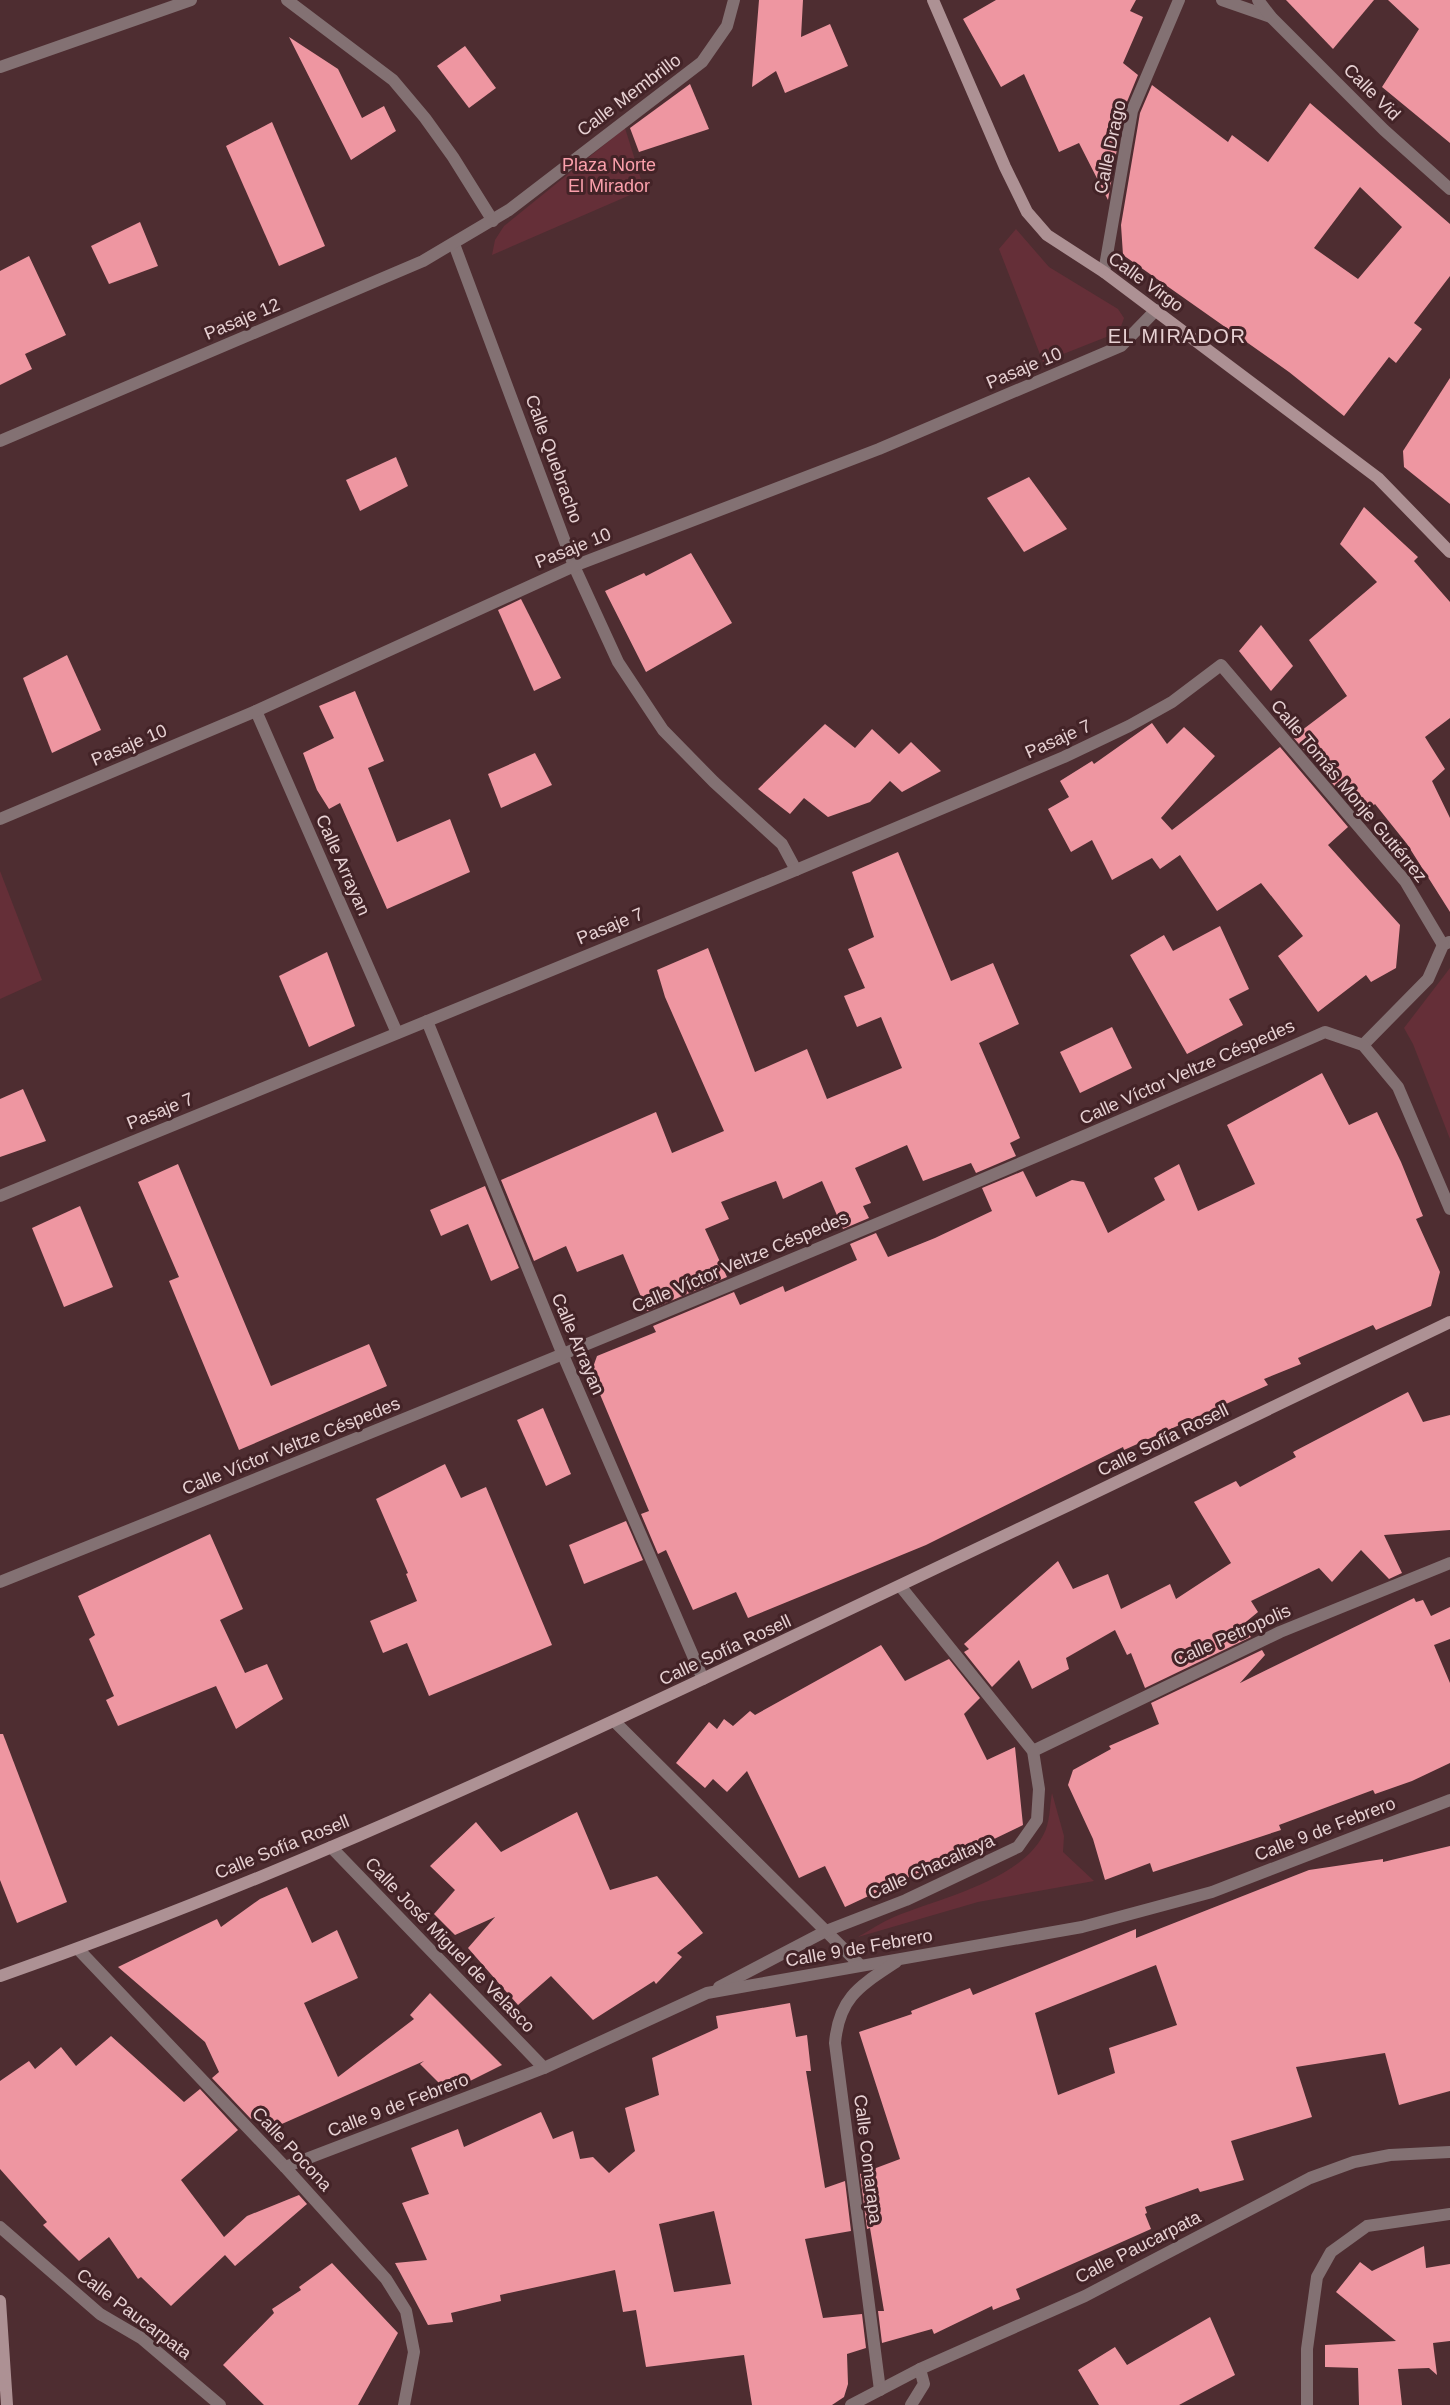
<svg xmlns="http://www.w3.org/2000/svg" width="1450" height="2405" viewBox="0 0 1450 2405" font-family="Helvetica,sans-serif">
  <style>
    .green { fill: #652f38 }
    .building { fill: #ee96a1; fill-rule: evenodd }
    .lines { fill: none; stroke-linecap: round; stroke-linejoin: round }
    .street { stroke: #837173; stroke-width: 12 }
    .secondary { stroke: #ad9194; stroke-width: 12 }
    .labels { text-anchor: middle; stroke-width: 6; stroke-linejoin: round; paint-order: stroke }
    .street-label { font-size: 18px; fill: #e7d1d3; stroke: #432327 }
    .park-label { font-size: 18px; fill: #fba0ac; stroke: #432327 }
    .neighbourhood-label { font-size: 20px; letter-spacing: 1.5px; fill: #e7d1d3; stroke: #432327 }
  </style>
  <rect width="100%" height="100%" fill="#4e2d31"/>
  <g class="green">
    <polygon points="625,128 644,189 492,255 495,240 504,226"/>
    <polygon points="1016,229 1049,267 1118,309 1124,318 1119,332 1043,362 999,249"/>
    <polygon points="0,871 42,980 0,999"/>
    <polygon points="1450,968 1450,1139 1413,1044 1404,1028"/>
    <path d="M 1052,1793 L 1064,1836 L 1063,1852 L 1094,1881 L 978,1902 L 858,1937 C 870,1930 882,1922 894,1917 C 940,1898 1026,1880 1046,1829 C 1050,1818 1050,1804 1052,1793 Z"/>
  </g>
  <g class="building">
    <polygon points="759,0 803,0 801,37 830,24 848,66 785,93 776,71 752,87"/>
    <polygon points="996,0 1136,0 1130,11 1143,17 1123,63 1138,75 1124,109 1108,200 1079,143 1059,152 1024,74 1001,87 963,19"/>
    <polygon points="1286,0 1374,0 1333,49"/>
    <polygon points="1388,0 1450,0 1450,143 1382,87 1419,29"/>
    <polygon points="289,37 338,69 362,118 384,106 396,131 351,160"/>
    <polygon points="465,46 496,88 469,108 437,66"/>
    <polygon points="690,84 709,129 639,152 630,128"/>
    <path d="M 1152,85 L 1228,142 L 1232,135 L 1268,162 L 1310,103 L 1450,224 L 1450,276 L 1414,323 L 1422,329 L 1396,363 L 1389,357 L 1344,416 L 1289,372 L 1123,255 L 1121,225 L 1140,113 ZM 1360,187 L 1402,227 L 1358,279 L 1314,248 Z"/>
    <polygon points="272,122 325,246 279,266 226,146"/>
    <polygon points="140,222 158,266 109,284 91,246"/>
    <polygon points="29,256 66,335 25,354 32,369 0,385 0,271"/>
    <polygon points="1450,378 1450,504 1404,467 1403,451"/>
    <polygon points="396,457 408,486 360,511 346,480"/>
    <polygon points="1029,477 1067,529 1024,552 987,498"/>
    <polygon points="1364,507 1418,557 1414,561 1450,602 1450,718 1425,737 1445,769 1432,781 1450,818 1450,912 1407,844 1375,804 1361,817 1293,737 1347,696 1309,640 1377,582 1340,544"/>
    <polygon points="691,553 732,623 646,672 605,591 644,573 646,576"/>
    <polygon points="521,599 561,678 534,691 498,610"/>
    <polygon points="1261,625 1293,666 1271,691 1239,651"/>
    <polygon points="67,655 101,730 52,753 23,678"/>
    <polygon points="355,691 384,761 368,768 397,842 450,819 470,872 387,909 340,803 329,809 317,790 303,753 334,738 319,706"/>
    <polygon points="1152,723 1167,744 1184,727 1215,756 1161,818 1172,830 1280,747 1348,827 1328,845 1400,925 1396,968 1371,982 1366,975 1318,1012 1278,956 1303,936 1261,883 1217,911 1180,855 1160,869 1152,858 1112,880 1092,840 1071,852 1048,809 1069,797 1060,781 1092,761 1094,764"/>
    <polygon points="825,724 855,748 872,729 899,754 911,742 941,771 902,792 890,781 870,802 828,817 804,798 790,814 758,789"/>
    <polygon points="535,753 552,785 501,808 488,774"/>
    <polygon points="898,852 951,981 993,963 1019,1024 979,1043 1020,1138 1010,1143 1016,1156 976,1173 971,1163 923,1181 907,1145 855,1168 871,1203 863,1206 869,1218 843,1229 822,1181 783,1199 776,1181 721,1202 729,1219 705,1229 727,1277 647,1311 623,1254 577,1272 566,1246 534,1261 501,1180 656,1112 672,1153 724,1131 665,997 657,970 708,948 755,1072 807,1049 827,1099 902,1068 881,1017 857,1027 844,996 865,988 848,949 874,937 852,872"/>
    <polygon points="1220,926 1249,989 1229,999 1243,1025 1187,1054 1130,955 1164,935 1173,951"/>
    <polygon points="327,952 355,1026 309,1047 279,976"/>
    <polygon points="1112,1027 1132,1068 1080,1093 1060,1052"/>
    <polygon points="1322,1073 1349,1125 1377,1112 1401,1162 1423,1216 1416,1219 1440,1272 1431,1306 1376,1330 1373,1325 1298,1358 1301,1364 1264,1379 1268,1385 1124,1450 1123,1447 926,1545 748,1618 736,1592 693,1610 666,1550 658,1554 641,1514 649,1511 591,1373 597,1356 656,1332 653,1326 734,1292 740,1305 783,1286 785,1292 857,1260 850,1244 876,1233 888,1257 935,1238 992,1211 982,1188 1023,1171 1036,1197 1072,1180 1084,1182 1108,1233 1165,1200 1154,1178 1179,1164 1198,1211 1255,1184 1227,1125"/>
    <polygon points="23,1089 46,1141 0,1157 0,1099"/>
    <polygon points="178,1164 271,1386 369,1344 387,1386 239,1450 169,1281 179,1277 138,1182"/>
    <polygon points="485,1186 519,1268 491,1281 468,1224 441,1236 430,1210"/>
    <polygon points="80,1206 113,1287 64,1307 32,1228"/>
    <polygon points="1408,1392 1423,1422 1450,1415 1450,1530 1384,1535 1402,1573 1389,1579 1361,1550 1332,1582 1319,1568 1251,1601 1258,1612 1241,1626 1251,1637 1145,1688 1131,1653 1127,1655 1115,1630 1066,1658 1069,1669 1032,1689 1019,1660 992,1687 964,1652 969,1649 964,1644 1058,1561 1073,1589 1108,1574 1121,1609 1170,1584 1176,1599 1231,1563 1194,1502 1236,1481 1240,1487 1296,1457 1293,1452"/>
    <polygon points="543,1408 571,1474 546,1486 517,1420"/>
    <polygon points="445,1464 461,1498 486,1487 552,1645 429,1696 407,1643 383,1653 370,1621 417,1601 406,1574 408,1573 376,1499"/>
    <polygon points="626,1521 643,1560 584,1584 569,1545"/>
    <polygon points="210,1534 243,1609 220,1620 245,1673 267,1664 283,1699 236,1729 216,1686 118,1726 106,1700 114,1696 89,1639 95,1635 78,1596"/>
    <polygon points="1414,1598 1416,1602 1423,1600 1431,1616 1450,1607 1450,1639 1434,1645 1450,1683 1450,1763 1412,1781 1375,1794 1373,1790 1279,1825 1281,1830 1153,1872 1150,1863 1105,1880 1093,1839 1068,1785 1073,1770 1111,1749 1109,1746 1159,1724 1151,1703 1262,1650 1265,1655 1240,1683"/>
    <polygon points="881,1645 905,1681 949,1659 980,1698 964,1714 987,1760 1015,1747 1023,1825 938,1866 937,1864 845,1907 825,1866 799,1878 747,1771 727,1792 713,1779 705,1788 676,1763 709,1722 717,1729 724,1719 733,1726 750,1711 755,1715"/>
    <polygon points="0,1734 3,1734 67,1902 17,1923 0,1880"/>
    <polygon points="577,1812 610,1890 657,1876 703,1933 677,1953 682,1957 656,1984 654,1981 593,2020 551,1976 518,2005 468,1948 495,1917 455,1935 434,1914 455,1890 430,1866 476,1822 501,1852"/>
    <path d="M 1450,1846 L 1450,2091 L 1399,2105 L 1385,2053 L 1296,2067 L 1312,2117 L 1231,2141 L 1244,2180 L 1200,2192 L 1198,2188 L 1145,2207 L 1147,2213 L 1145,2214 L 1151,2229 L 1016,2289 L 1020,2299 L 993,2310 L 992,2306 L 934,2334 L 932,2329 L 882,2343 L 878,2311 L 884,2311 L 870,2228 L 867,2229 L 860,2174 L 900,2159 L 859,2032 L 912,2014 L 911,2011 L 970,1988 L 973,1995 L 1136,1929 L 1136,1938 L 1309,1870 L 1383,1859 L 1383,1862 ZM 1156,1965 L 1177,2025 L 1109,2048 L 1115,2073 L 1058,2095 L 1035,2013 Z"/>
    <polygon points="287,1887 312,1943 337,1930 358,1978 304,2003 338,2077 414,2019 410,2015 430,1993 502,2065 448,2092 420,2064 424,2061 275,2127 260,2111 251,2119 212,2078 219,2072 205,2042 118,1967 217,1919 221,1927 260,1899"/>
    <path d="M 790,2003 L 796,2037 L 807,2035 L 811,2071 L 806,2071 L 825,2188 L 845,2181 L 851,2231 L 805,2239 L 823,2318 L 862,2314 L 866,2348 L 847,2354 L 848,2384 L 844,2397 L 832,2405 L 752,2405 L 744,2355 L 646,2367 L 636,2310 L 623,2312 L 615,2270 L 500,2295 L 501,2301 L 451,2313 L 453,2322 L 428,2325 L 395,2263 L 427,2260 L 402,2203 L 429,2194 L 411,2148 L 458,2129 L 464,2147 L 541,2112 L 553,2139 L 573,2131 L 580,2159 L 593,2157 L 609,2173 L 635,2151 L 625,2108 L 659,2095 L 652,2058 L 718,2028 L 716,2016 ZM 714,2211 L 731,2284 L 674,2292 L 659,2224 Z"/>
    <polygon points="111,2036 184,2102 200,2089 238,2130 181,2180 224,2237 247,2216 299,2195 307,2204 235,2266 225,2255 171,2306 141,2277 138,2279 109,2237 79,2261 43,2225 47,2222 0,2169 0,2081 29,2061 35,2069 61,2047 76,2066"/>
    <polygon points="1424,2246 1426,2268 1450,2264 1450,2341 1433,2343 1437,2375 1429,2368 1398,2369 1402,2405 1359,2405 1358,2368 1325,2367 1325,2345 1396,2341 1336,2292 1360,2262 1372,2271"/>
    <polygon points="332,2263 398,2333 358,2405 264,2405 223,2365 274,2313 272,2309 301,2290 299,2287"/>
    <polygon points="1210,2317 1235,2375 1179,2405 1099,2405 1078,2370 1115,2347 1127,2365"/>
  </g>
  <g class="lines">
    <g class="street">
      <polyline points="287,0 393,80 425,118 453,157 493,221"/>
      <polyline points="1222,0 1271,17"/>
      <polyline points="1258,0 1271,17 1384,130 1450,189"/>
      <polyline points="0,67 191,0"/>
      <polyline points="454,244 574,566 618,662 663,730 714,782 782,844 796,870"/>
      <polyline points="1104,272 1132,111 1179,0"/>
      <polyline points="0,441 423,261 509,210 702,62 727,26 734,0"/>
      <polyline points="256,711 397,1033"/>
      <polyline points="0,819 256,711 574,566 879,449 1121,346 1156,310"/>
      <polyline points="427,1021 563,1355 703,1679"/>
      <polyline points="1363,1045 1428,979 1443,945 1449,942"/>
      <polyline points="0,1196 796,870 1064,757 1129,726 1172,702 1221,665 1405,881 1443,945"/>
      <path d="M 0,1582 C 444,1404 886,1224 1325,1032 L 1363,1045 L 1398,1087 L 1450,1209"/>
      <polyline points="615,1722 860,1965"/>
      <polyline points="1033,1751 1280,1632 1450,1563"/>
      <polyline points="331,1847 544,2068"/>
      <polyline points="78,1949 285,2167 386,2279 406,2311 414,2352 404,2405"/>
      <polyline points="719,1987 826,1931 906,1900 1018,1847 1037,1820 1039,1789 1033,1751 901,1587"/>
      <polyline points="285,2167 544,2068 707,1993 1082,1927 1212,1892 1450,1800"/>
      <polyline points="0,2227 100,2314 141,2338 220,2405"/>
      <path d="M 880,2390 L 835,2043 C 839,1997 860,1986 896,1962"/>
      <polyline points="851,2405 920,2369 1085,2296 1310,2178 1354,2162 1390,2155 1450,2152"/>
      <polyline points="911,2405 924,2384 920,2369"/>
      <polyline points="1307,2405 1307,2349 1317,2277 1331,2252 1367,2226 1450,2214"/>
    </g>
    <g class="secondary">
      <polyline points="933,0 1005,167 1027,212 1047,235 1104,272 1378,478 1450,552"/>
      <path d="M 0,1976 C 242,1892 476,1786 707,1677 C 955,1560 1203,1441 1450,1322"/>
      <polyline points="0,2301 7,2405"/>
    </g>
  </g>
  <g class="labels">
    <g class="street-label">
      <text transform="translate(1372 92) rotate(45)" y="6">Calle Vid</text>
      <text transform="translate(629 95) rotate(-37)" y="6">Calle Membrillo</text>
      <text transform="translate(1110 147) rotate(-78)" y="6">Calle Drago</text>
      <text transform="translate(1146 282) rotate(36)" y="6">Calle Virgo</text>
      <text transform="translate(242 319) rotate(-23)" y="6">Pasaje 12</text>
      <text transform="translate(1024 368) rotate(-23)" y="6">Pasaje 10</text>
      <text transform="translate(554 459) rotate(70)" y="6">Calle Quebracho</text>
      <text transform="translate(573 548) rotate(-22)" y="6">Pasaje 10</text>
      <text transform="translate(1058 739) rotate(-24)" y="6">Pasaje 7</text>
      <text transform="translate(129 745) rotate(-23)" y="6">Pasaje 10</text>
      <text transform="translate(1349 791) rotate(50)" y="6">Calle Tomás Monje Gutiérrez</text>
      <text transform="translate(343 865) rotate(66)" y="6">Calle Arrayan</text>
      <text transform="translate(610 926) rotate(-22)" y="6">Pasaje 7</text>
      <text transform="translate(1187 1072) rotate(-24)" y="6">Calle Víctor Veltze Céspedes</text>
      <text transform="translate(160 1111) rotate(-22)" y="6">Pasaje 7</text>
      <text transform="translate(740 1262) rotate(-23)" y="6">Calle Víctor Veltze Céspedes</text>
      <text transform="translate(578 1344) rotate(67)" y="6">Calle Arrayan</text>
      <text transform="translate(1163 1440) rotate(-26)" y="6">Calle Sofía Rosell</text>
      <text transform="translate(291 1446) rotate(-22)" y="6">Calle Víctor Veltze Céspedes</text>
      <text transform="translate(1232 1635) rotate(-24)" y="6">Calle Petropolis</text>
      <text transform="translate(725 1650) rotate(-25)" y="6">Calle Sofía Rosell</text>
      <text transform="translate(1325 1829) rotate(-21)" y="6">Calle 9 de Febrero</text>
      <text transform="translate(282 1847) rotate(-22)" y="6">Calle Sofía Rosell</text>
      <text transform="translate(931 1867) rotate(-24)" y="6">Calle Chacaltaya</text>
      <text transform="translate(450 1945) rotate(46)" y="6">Calle José Miguel de Velasco</text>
      <text transform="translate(859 1948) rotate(-10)" y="6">Calle 9 de Febrero</text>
      <text transform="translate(398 2105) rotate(-21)" y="6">Calle 9 de Febrero</text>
      <text transform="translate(292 2149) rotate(47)" y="6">Calle Pocona</text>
      <text transform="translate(868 2159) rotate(83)" y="6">Calle Comarapa</text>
      <text transform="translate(1138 2247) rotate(-27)" y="6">Calle Paucarpata</text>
      <text transform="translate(134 2314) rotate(37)" y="6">Calle Paucarpata</text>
    </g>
    <g class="park-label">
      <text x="609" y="171">Plaza Norte<tspan x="609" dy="21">El Mirador</tspan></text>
    </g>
    <g class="neighbourhood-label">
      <text x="1177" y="343">EL MIRADOR</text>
    </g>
  </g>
</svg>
